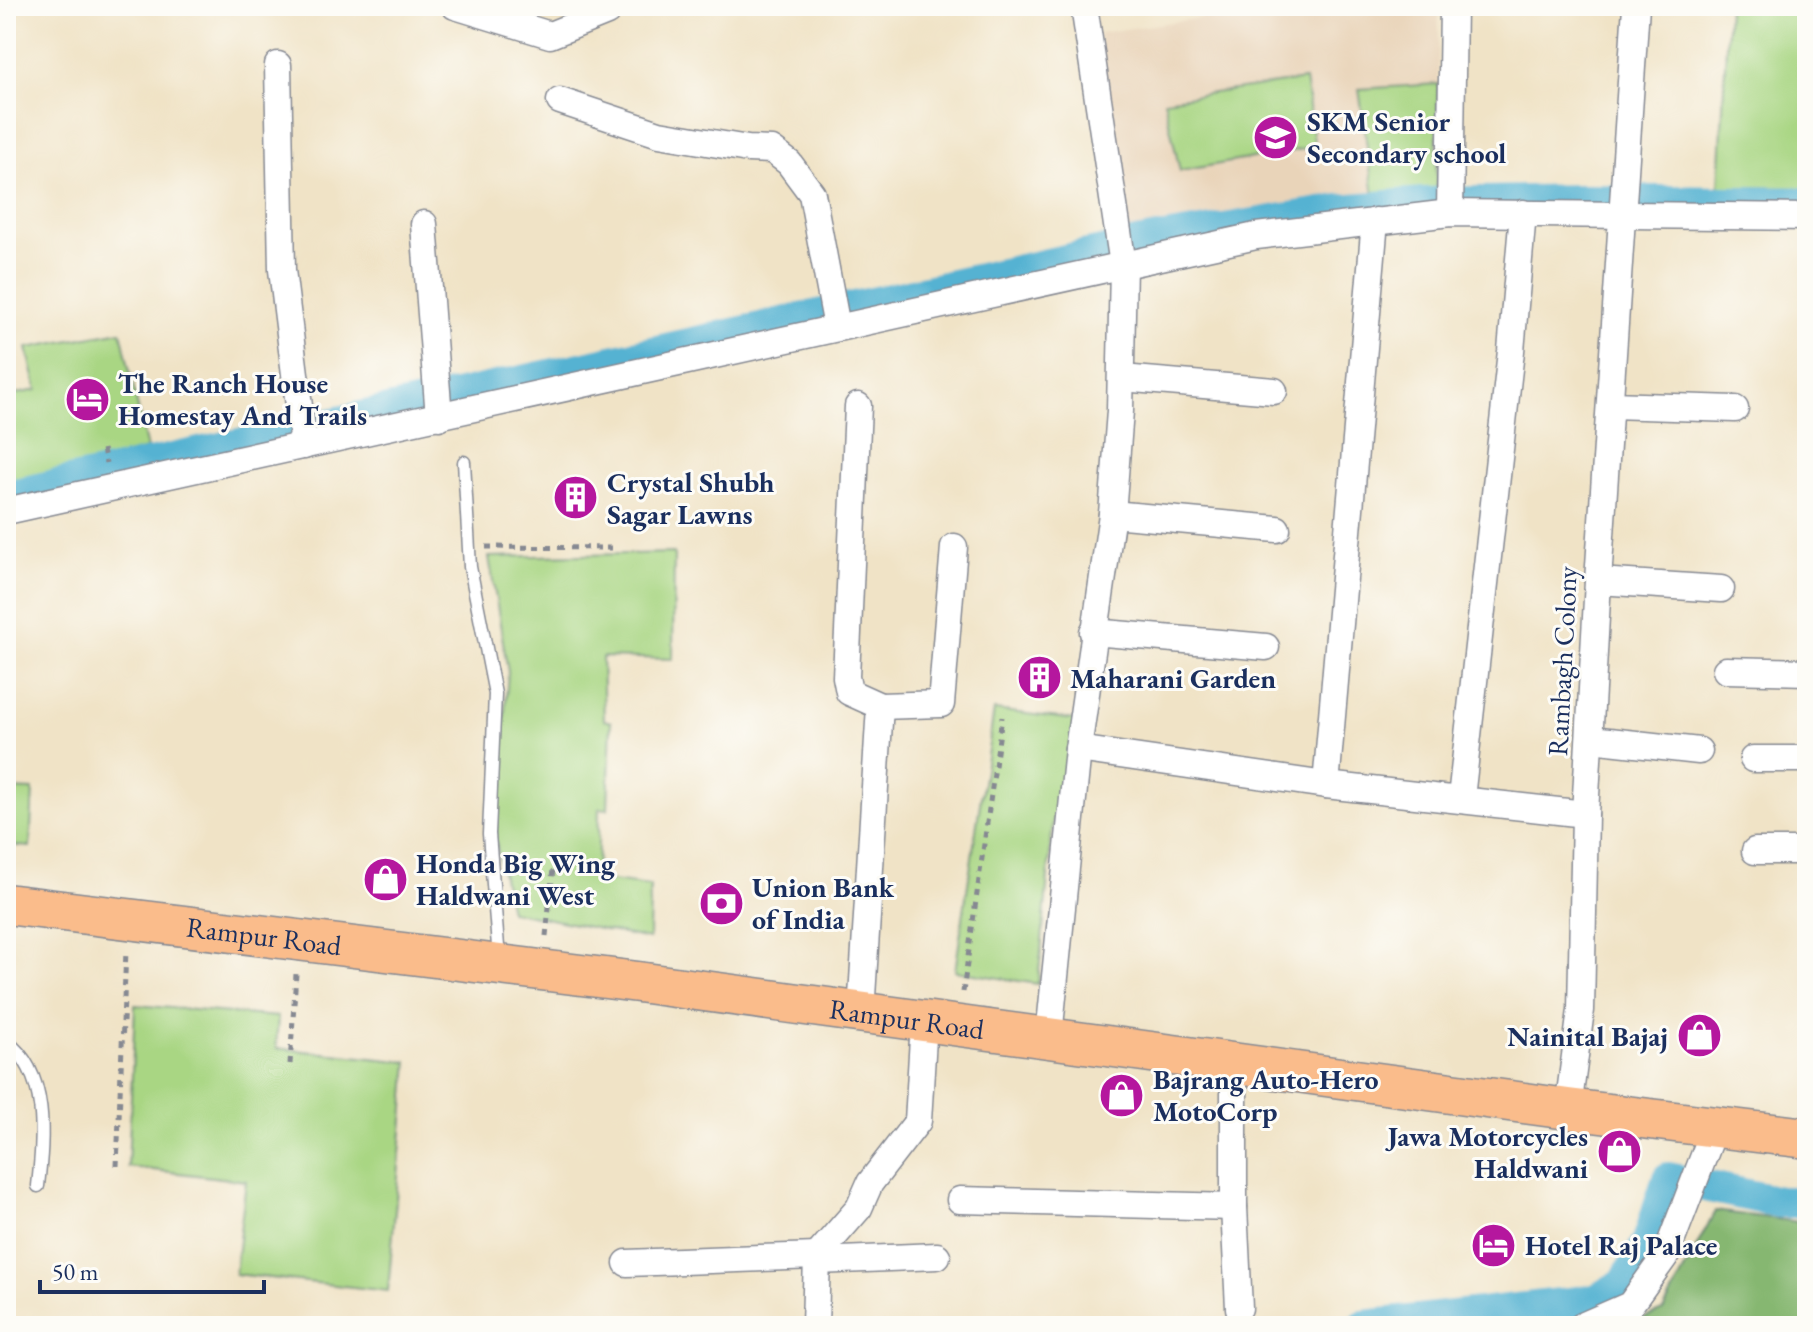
<svg xmlns="http://www.w3.org/2000/svg" width="1813" height="1332" viewBox="0 0 1813 1332" font-family="'EB Garamond',serif">
  <style>
    .built { fill: #e9d4b9 }
    .green { fill: #a9d683; stroke: #628270; stroke-width: 2 }
    .forest { fill: #86b771; stroke: #507368; stroke-width: 2 }
    .lines { fill: none; stroke-linecap: round; stroke-linejoin: round }
    .canal { stroke: #54b2d2; stroke-width: 32 }
    .lane-casing { stroke: #868992; stroke-width: 15 }
    .street-casing { stroke: #868992; stroke-width: 29 }
    .primary-casing { stroke: #868992; stroke-width: 43 }
    .path { stroke: #868992; stroke-width: 5; stroke-dasharray: 6 6; stroke-linecap: butt }
    .lane { stroke: #fff; stroke-width: 12 }
    .street { stroke: #fff; stroke-width: 26 }
    .primary { stroke: #fabc8b; stroke-width: 40 }
    .labels { text-anchor: middle; stroke-width: 6; stroke-linejoin: round; paint-order: stroke }
    .poi-label { font-size: 28px; font-weight: bold; fill: #1b2f5e; stroke: #fdfcf7; text-anchor: start }
    .street-label { font-size: 28px; fill: #1b2f5e; stroke: #fdfcf7 }
  </style>
  <rect width="100%" height="100%" fill="#fdfcf7"/>
  <filter id="ink" filterUnits="userSpaceOnUse"><feTurbulence type="fractalNoise" baseFrequency=".0125" numOctaves="2"/><feDisplacementMap in="SourceGraphic" scale="16" xChannelSelector="R" yChannelSelector="G"/><feConvolveMatrix kernelMatrix="1 2 1 2 8 2 1 2 1" color-interpolation-filters="sRGB"/></filter>
  <filter id="wash" filterUnits="userSpaceOnUse"><feTurbulence type="fractalNoise" baseFrequency=".006" numOctaves="4" result="noise"/><feDisplacementMap in="SourceGraphic" scale="32" xChannelSelector="R" yChannelSelector="G"/><feGaussianBlur stdDeviation="1.8" result="paint"/><feColorMatrix in="noise" values="0 0 0 0 0 0 0 0 0 0 0 0 0 0 0 0 0 1.4 0 .05"/><feComposite in="paint" operator="in"/></filter>
  <g filter="url(#wash)">
    <rect width="100%" height="100%" fill="#f0e3c6"/>
    <polygon class="built" points="1281,6 1439,6 1436,190 1374,196 1129,234 1099,33"/>
    <g class="green">
      <polygon points="1728,6 1807,13 1807,188 1719,187"/>
      <polygon points="1305,80 1315,147 1180,171 1164,100"/>
      <polygon points="1438,84 1436,190 1374,196 1359,89"/>
      <polygon points="121,331 147,449 7,483 6,396 37,390 27,348"/>
      <polygon points="674,553 673,659 602,657 604,720 611,722 608,809 599,808 597,879 650,886 649,939 510,911 495,838 508,672 489,557"/>
      <polygon points="994,710 1076,720 1053,822 1038,984 955,971"/>
      <polygon points="6,789 33,790 30,847 6,845"/>
      <polygon points="135,1005 278,1017 276,1048 408,1062 388,1291 235,1274 246,1181 128,1167"/>
    </g>
    <polygon class="forest" points="1715,1211 1807,1223 1807,1326 1622,1326 1663,1311"/>
    <g class="lines">
      <g class="canal">
        <polyline points="6,496 1146,242 1339,210 1424,203 1583,200 1807,203"/>
        <polyline points="1364,1326 1596,1300 1624,1283 1648,1241 1668,1178 1779,1202 1807,1202"/>
      </g>
    </g>
  </g>
  <g filter="url(#ink)">
    <g class="lines">
      <defs>
        <g id="lane">
          <polyline points="464,462 470,567 495,694 489,834 499,959"/>
          <path d="M 6,1041 C 50,1073 43,1139 38,1186"/>
        </g>
        <g id="street">
          <polyline points="455,6 550,35 607,12 611,6"/>
          <polyline points="278,65 282,270 304,446"/>
          <polyline points="560,101 659,134 748,149 772,150 789,163 812,194 837,327"/>
          <polyline points="1450,213 1453,6"/>
          <polyline points="424,224 439,417"/>
          <polyline points="1122,378 1274,391"/>
          <polyline points="1611,405 1735,409"/>
          <polyline points="858,406 846,677 849,692 880,706 861,1013"/>
          <polyline points="6,511 1256,236 1450,213 1807,217"/>
          <polyline points="1112,514 1277,529"/>
          <polyline points="1598,581 1721,589"/>
          <polyline points="1093,632 1266,647"/>
          <polyline points="1726,670 1807,672"/>
          <polyline points="880,706 941,704 954,547"/>
          <polyline points="1591,739 1699,751"/>
          <polyline points="1078,749 1326,785 1585,814"/>
          <polyline points="1753,759 1807,759"/>
          <polyline points="1326,785 1375,221"/>
          <polyline points="1461,798 1511,351 1523,213"/>
          <polyline points="1755,851 1807,851"/>
          <polyline points="1049,1036 1078,749 1112,514 1120,411 1123,265 1084,6"/>
          <polyline points="1234,1061 1234,1207 1239,1308"/>
          <polyline points="1568,1109 1581,1010 1585,814 1598,581 1636,6"/>
          <polyline points="960,1200 1234,1207"/>
          <polyline points="817,1261 937,1256"/>
          <polyline points="627,1263 817,1256"/>
          <polyline points="815,1326 817,1256 859,1208 870,1183 918,1121 924,1021"/>
          <polyline points="1582,1326 1630,1305 1666,1255 1715,1127"/>
        </g>
        <g id="primary">
          <path id="s1" d="M 6,904 L 638,982 L 1568,1109 L 1807,1138"/>
        </g>
      </defs>
      <use href="#lane" class="lane-casing"/>
      <use href="#street" class="street-casing"/>
      <use href="#primary" class="primary-casing"/>
      <g class="path">
        <polyline points="103,449 106,463"/>
        <polyline points="486,547 612,548"/>
        <polyline points="546,936 553,869"/>
        <polyline points="963,992 1002,717"/>
        <polyline points="290,1064 296,974"/>
        <polyline points="117,1166 126,951"/>
      </g>
      <use href="#lane" class="lane"/>
      <use href="#street" class="street"/>
      <use href="#primary" class="primary"/>
    </g>
  </g>
  <defs>
    <symbol id="school-disc" viewBox="-11 -11 22 22"><circle r="9.5" fill="#b5179e" stroke="#fdfcf7"/><path d="M0-5L7-2L0 1L-7-2ZM-4 1L0 2.5L4 1V4Q0 6-4 4Z" fill="#fff"/></symbol>
    <symbol id="hotel-disc" viewBox="-11 -11 22 22"><circle r="9.5" fill="#b5179e" stroke="#fdfcf7"/><path d="M-6-4.5h1.5V1H6V5H4.5V3h-9V5H-6ZM-4 0a1.8 1.8 0 1 1 3.6 0ZM.5 0V-2.5h3Q6-2.5 6 0Z" fill="#fff"/></symbol>
    <symbol id="building-disc" viewBox="-11 -11 22 22"><circle r="9.5" fill="#b5179e" stroke="#fdfcf7"/><path d="M-4-6H4V6H1V3H-1V6H-4ZM-2.5-4.3h1.7v1.8h-1.7ZM.8-4.3h1.7v1.8H.8ZM-2.5-1h1.7V.8h-1.7ZM.8-1h1.7V.8H.8Z" fill="#fff"/></symbol>
    <symbol id="shop-disc" viewBox="-11 -11 22 22"><circle r="9.5" fill="#b5179e" stroke="#fdfcf7"/><path d="M-5-2.5h2.3a2.7 3.5 0 0 1 5.4 0H5L5.5 6h-11ZM-1.5-2.5h3a1.5 2.3 0 0 0-3 0Z" fill="#fff"/></symbol>
    <symbol id="bank-disc" viewBox="-11 -11 22 22"><circle r="9.5" fill="#b5179e" stroke="#fdfcf7"/><path d="M-6-4H6V4H-6ZM0-2.3a2.3 2.3 0 1 0 0 4.6a2.3 2.3 0 1 0 0-4.6Z" fill="#fff"/></symbol>
  </defs>
  <g fill-rule="evenodd">
    <use href="#school-disc" x="1250" y="112" width="51" height="51"/>
    <use href="#hotel-disc" x="62" y="374" width="51" height="51"/>
    <use href="#building-disc" x="550" y="472" width="51" height="51"/>
    <use href="#building-disc" x="1014" y="652" width="51" height="51"/>
    <use href="#shop-disc" x="360" y="854" width="51" height="51"/>
    <use href="#bank-disc" x="696" y="878" width="51" height="51"/>
    <use href="#shop-disc" x="1674" y="1010" width="51" height="51"/>
    <use href="#shop-disc" x="1096" y="1070" width="51" height="51"/>
    <use href="#shop-disc" x="1594" y="1126" width="51" height="51"/>
    <use href="#hotel-disc" x="1468" y="1220" width="51" height="51"/>
  </g>
  <g class="labels">
    <g class="poi-label">
      <text x="1307" y="131">SKM Senior<tspan x="1307" dy="32">Secondary school</tspan></text>
      <text x="118" y="393">The Ranch House<tspan x="118" dy="32">Homestay And Trails</tspan></text>
      <text x="607" y="492">Crystal Shubh<tspan x="607" dy="32">Sagar Lawns</tspan></text>
      <text x="1070" y="688">Maharani Garden</text>
      <text x="416" y="873">Honda Big Wing<tspan x="416" dy="32">Haldwani West</tspan></text>
      <text x="752" y="897">Union Bank<tspan x="752" dy="32">of India</tspan></text>
      <text x="1668" y="1046" text-anchor="end">Nainital Bajaj</text>
      <text x="1153" y="1089">Bajrang Auto-Hero<tspan x="1153" dy="32">MotoCorp</tspan></text>
      <text x="1588" y="1146" text-anchor="end">Jawa Motorcycles<tspan x="1588" dy="32">Haldwani</tspan></text>
      <text x="1525" y="1255">Hotel Raj Palace</text>
    </g>
    <g class="street-label">
      <text transform="translate(1562 661) rotate(-87)" y="10">Rambagh Colony</text>
      <text dy="10" stroke="none"><textPath href="#s1" startOffset="260">Rampur Road</textPath></text>
      <text dy="10" stroke="none"><textPath href="#s1" startOffset="908">Rampur Road</textPath></text>
    </g>
  </g>
  <rect width="1813" height="1332" fill="none" stroke="#fdfcf7" stroke-width="32"/>
  <path d="M40 1280v12h224v-12" fill="none" stroke="#1b2f5e" stroke-width="4"/>
  <text x="52" y="1280" font-size="24" fill="#1b2f5e" stroke="#fdfcf7" stroke-width="6" paint-order="stroke">50 m</text>
</svg>
